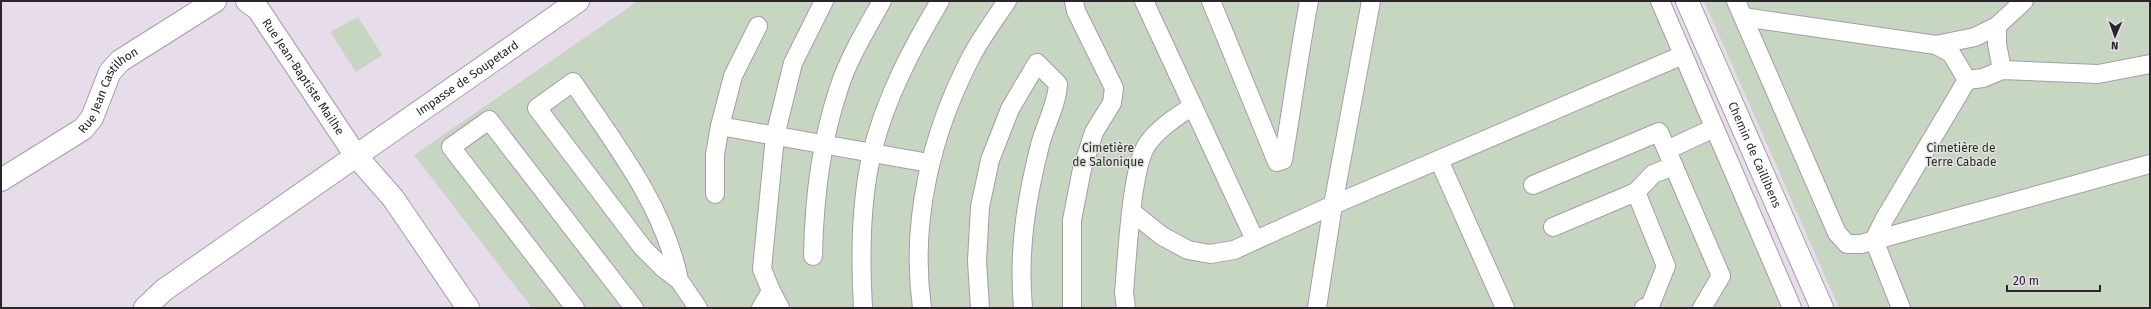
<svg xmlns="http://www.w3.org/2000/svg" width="2151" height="309" viewBox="0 0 2151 309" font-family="'Fira Sans',sans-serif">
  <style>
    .green { fill: #c7d6c1 }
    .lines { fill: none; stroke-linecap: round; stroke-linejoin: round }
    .service-casing { stroke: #a69ca9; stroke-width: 20 }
    .minor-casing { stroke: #a69ca9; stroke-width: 24 }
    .service { stroke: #fff; stroke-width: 18 }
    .minor { stroke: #fff; stroke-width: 22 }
    .labels { text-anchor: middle; stroke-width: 3; stroke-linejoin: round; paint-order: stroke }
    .street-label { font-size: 12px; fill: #29252a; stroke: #e7dcea }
    .park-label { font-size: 12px; fill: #1a3a09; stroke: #e7dcea }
  </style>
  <rect width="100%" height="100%" fill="#e7dcea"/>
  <g class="green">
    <polygon points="638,1 1668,1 1802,308 532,308 414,155"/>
    <polygon points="1704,1 2150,1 2150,308 1839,308"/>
    <polygon points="358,17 382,55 356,72 330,32"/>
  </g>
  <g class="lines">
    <defs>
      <g id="service">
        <polyline points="1144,1 1255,240"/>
        <path d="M 1211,1 L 1277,162 L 1283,160 C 1292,107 1299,54 1309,1"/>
        <polyline points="1660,1 1792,308"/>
        <polyline points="1736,1 1837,233 1847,244 1861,244 2150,164"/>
        <polyline points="1743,17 1936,45 1975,37 1997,26 2024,1"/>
        <polyline points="758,26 733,76 720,126 929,163"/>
        <polyline points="1997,26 1997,44 2002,70"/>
        <polyline points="1936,45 1951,53 1967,80"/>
        <polyline points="1667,150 1714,128"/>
        <polyline points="1439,160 1505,308"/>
        <polyline points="1533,185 1659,132 1721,276 1702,308"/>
        <polyline points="1636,192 1653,174 1674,166"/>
        <polyline points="715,194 715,154 720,126"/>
        <polyline points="1132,212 1162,236 1188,250 1210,254 1234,250 1333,205 1683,55"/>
        <polyline points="1553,227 1636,192 1666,266 1650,306 1644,308"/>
        <path d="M 813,256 C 814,200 821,141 839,88 C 848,59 867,28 882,1"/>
        <path d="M 679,280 C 664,206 615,144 573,82 L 537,108 L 643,248 L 662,267 L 679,280 L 698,308"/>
        <polyline points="575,308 451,147 489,120 634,308"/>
        <polyline points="761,308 771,291"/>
        <polyline points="780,308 771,291 762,269 775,136 793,63 824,1"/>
        <path d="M 863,308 C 860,257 860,203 872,153 C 885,99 912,48 940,1"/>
        <path d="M 922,308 C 910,222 931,134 971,57 C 981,38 995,19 1007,1"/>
        <path d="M 980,308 L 977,261 L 980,207 L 990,160 L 1010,109 L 1037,63 L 1058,84 C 1057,105 1045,125 1040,145 C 1026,200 1018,251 1023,308"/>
        <polyline points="1072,308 1072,220 1082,169 1094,132 1112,103 1114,88 1076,11 1074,1"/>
        <path d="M 1126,308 L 1124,293 C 1127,261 1131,165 1148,143 C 1160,127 1176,117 1193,106"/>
        <polyline points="1317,308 1333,205 1371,1"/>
        <polyline points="1901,308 1874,240 1885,218 1967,80 1983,78 2002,70 2098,74 2150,64"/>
      </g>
      <g id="minor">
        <path id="s1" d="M 247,1 L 258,9 L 356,156 L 393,198 L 468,308"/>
        <path id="s2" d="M 1687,1 L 1822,308"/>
        <path id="s3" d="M 1,180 L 83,129 L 92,118 L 110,72 L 120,61 L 215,1"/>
        <path id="s4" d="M 145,308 L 164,290 L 578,1"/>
      </g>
    </defs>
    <use href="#service" class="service-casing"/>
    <use href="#minor" class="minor-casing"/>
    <use href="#service" class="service"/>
    <use href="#minor" class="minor"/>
  </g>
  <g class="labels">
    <g class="street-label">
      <text dy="4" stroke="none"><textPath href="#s1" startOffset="95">Rue Jean-Baptiste Mailhe</textPath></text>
      <text dy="4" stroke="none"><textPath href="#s4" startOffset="396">Impasse de Soupetard</textPath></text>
      <text dy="4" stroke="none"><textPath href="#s3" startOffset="144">Rue Jean Castilhon</textPath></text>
      <text dy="4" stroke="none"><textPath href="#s2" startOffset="168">Chemin de Caillibens</textPath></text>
    </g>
    <g class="park-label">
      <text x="1108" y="152">Cimetière<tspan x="1108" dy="14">de Salonique</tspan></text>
      <text x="1961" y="152">Cimetière de<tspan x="1961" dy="14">Terre Cabade</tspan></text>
    </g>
  </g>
  <rect width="2151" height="309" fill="none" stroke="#29252a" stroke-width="4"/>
  <g transform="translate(2115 36) rotate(182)" stroke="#e7dcea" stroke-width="3" paint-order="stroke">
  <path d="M0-3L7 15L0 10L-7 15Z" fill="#29252a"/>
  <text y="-6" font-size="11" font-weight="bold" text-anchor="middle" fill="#29252a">N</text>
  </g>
  <path d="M2007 285v6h93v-6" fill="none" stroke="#29252a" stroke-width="2"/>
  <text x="2013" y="285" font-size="12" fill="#29252a" stroke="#e7dcea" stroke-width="3" paint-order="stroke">20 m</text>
</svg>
